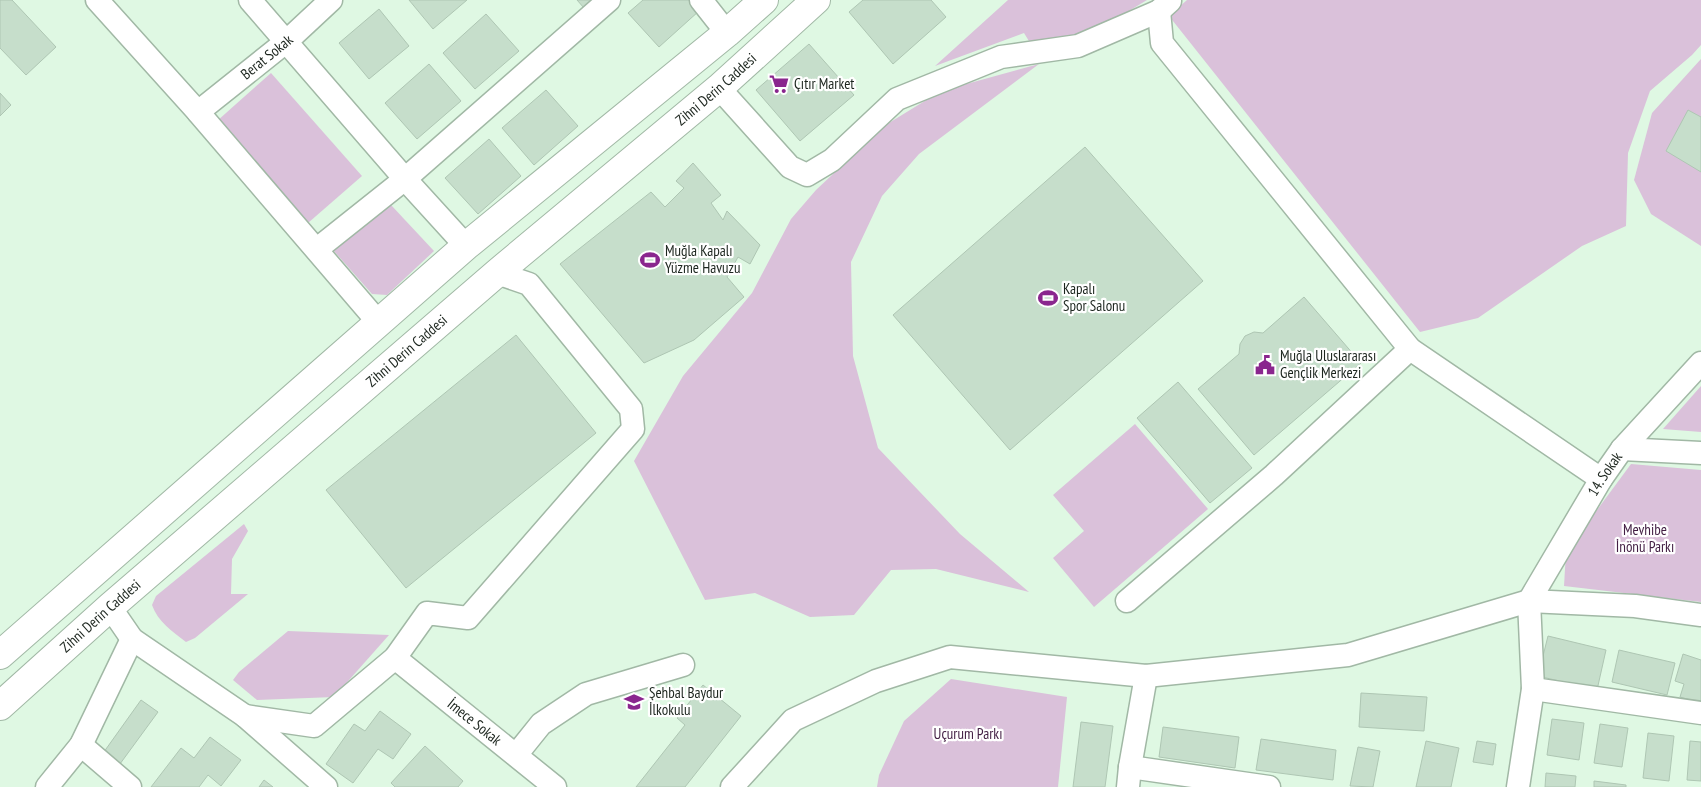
<svg xmlns="http://www.w3.org/2000/svg" width="1701" height="787" viewBox="0 0 1701 787" font-family="'PT Sans Narrow',sans-serif">
  <style>
    .green { fill: #dac1da }
    .building { fill: #c6decb; stroke: #aec6b3 }
    .lines { fill: none; stroke-linecap: round; stroke-linejoin: round }
    .minor-casing { stroke: #a1b8a5; stroke-width: 25 }
    .major-casing { stroke: #a1b8a5; stroke-width: 30 }
    .minor { stroke: #fff; stroke-width: 22 }
    .major { stroke: #fff; stroke-width: 28 }
    .labels { text-anchor: middle; stroke-width: 4.5; stroke-linejoin: round; paint-order: stroke }
    .street-label { font-size: 15px; fill: #1c251e; stroke: #fff }
    .poi-label { font-size: 15px; fill: #1c251e; stroke: #fff; text-anchor: start }
    .park-label { font-size: 15px; fill: #421e43; stroke: #fff }
  </style>
  <rect width="100%" height="100%" fill="#dff8e3"/>
  <g class="green">
    <polygon points="1008,0 1147,0 1104,26 1056,43 1032,46 1024,33 935,66"/>
    <polygon points="1187,0 1701,0 1701,45 1692,55 1650,91 1628,153 1626,226 1582,246 1478,318 1420,332 1169,16"/>
    <polygon points="1701,59 1701,246 1651,214 1634,180 1652,113"/>
    <polygon points="1039,64 919,154 882,196 851,262 853,356 878,448 960,534 1029,592 936,569 891,570 854,615 810,617 755,593 705,600 634,461 683,376 752,293 791,219 816,190 884,126 941,91"/>
    <polygon points="271,73 362,176 308,223 217,121"/>
    <polygon points="391,205 434,251 387,295 372,294 333,250"/>
    <polygon points="1701,386 1701,432 1663,429"/>
    <polygon points="1135,424 1208,509 1094,607 1053,558 1084,531 1053,495"/>
    <polygon points="1631,464 1701,470 1701,602 1564,586 1566,552"/>
    <path d="M 244,524 L 248,531 L 232,559 L 231,594 L 248,594 L 195,638 L 186,642 C 172,631 158,622 152,605 L 156,596 Z"/>
    <polygon points="288,631 389,635 334,697 257,700 233,680 239,672"/>
    <polygon points="951,679 1067,697 1058,787 877,787 879,775 904,721"/>
  </g>
  <g class="building">
    <polygon points="0,0 12,0 56,47 26,75 0,48"/>
    <polygon points="409,0 467,0 433,29"/>
    <polygon points="577,0 593,0 584,8"/>
    <polygon points="643,0 689,0 699,11 659,47 628,13"/>
    <polygon points="863,0 931,0 946,17 893,64 849,12"/>
    <polygon points="379,9 409,46 369,79 339,43"/>
    <polygon points="486,14 519,51 475,89 443,53"/>
    <polygon points="809,44 854,95 800,141 756,90"/>
    <polygon points="429,64 461,101 417,139 385,103"/>
    <polygon points="546,90 578,126 534,165 502,128"/>
    <polygon points="0,93 11,105 0,116"/>
    <polygon points="1688,110 1701,117 1701,172 1666,151"/>
    <polygon points="489,139 521,176 478,214 445,178"/>
    <polygon points="1085,147 1203,281 1010,450 893,315"/>
    <polygon points="693,163 721,195 711,203 723,220 727,211 760,245 750,264 738,257 727,277 744,297 694,340 644,363 560,264 651,192 665,207 684,188 676,181"/>
    <polygon points="1304,297 1361,363 1254,455 1198,389 1239,354 1240,344 1245,336 1254,332 1263,333"/>
    <polygon points="516,335 596,433 406,588 326,490"/>
    <polygon points="1178,382 1252,468 1210,503 1137,418"/>
    <polygon points="1548,636 1606,650 1597,690 1538,676"/>
    <polygon points="1619,650 1675,663 1667,695 1612,682"/>
    <polygon points="1683,654 1701,660 1701,703 1680,697 1684,684 1675,681"/>
    <polygon points="703,685 741,716 685,787 636,787 685,725 677,718"/>
    <polygon points="1361,693 1427,697 1424,731 1359,727"/>
    <polygon points="141,700 158,712 117,768 101,756"/>
    <polygon points="380,711 411,734 393,759 378,749 353,783 326,764 354,724 365,731"/>
    <polygon points="1552,719 1584,723 1579,760 1547,755"/>
    <polygon points="1081,722 1113,726 1105,787 1073,787"/>
    <polygon points="1600,724 1628,728 1622,767 1594,763"/>
    <polygon points="1163,727 1239,737 1235,768 1159,757"/>
    <polygon points="1648,733 1674,736 1669,781 1643,778"/>
    <polygon points="210,737 241,760 221,786 208,775 199,787 151,787 181,748 194,758"/>
    <polygon points="1261,739 1336,750 1333,780 1256,770"/>
    <polygon points="1426,741 1459,748 1451,787 1416,787"/>
    <polygon points="1477,741 1496,744 1493,765 1473,762"/>
    <polygon points="1690,741 1701,742 1701,781 1687,780"/>
    <polygon points="425,746 463,781 458,787 395,787 391,783"/>
    <polygon points="1358,747 1380,751 1373,787 1350,786"/>
    <polygon points="1546,773 1576,776 1575,787 1545,787"/>
    <polygon points="264,780 273,787 259,787"/>
    <polygon points="1594,781 1626,785 1626,787 1594,787"/>
  </g>
  <g class="lines">
    <defs>
      <g id="minor">
        <polyline points="97,0 198,112 379,323"/>
        <polyline points="250,0 405,179 466,246"/>
        <polyline points="701,0 727,33"/>
        <polyline points="1159,11 1162,43 1410,349 1601,479"/>
        <polyline points="719,88 790,167 807,175 832,160 897,99 1001,57 1078,46 1159,11 1170,1"/>
        <path id="s1" d="M 198,112 L 287,41 L 331,0"/>
        <polyline points="317,249 405,179 609,0"/>
        <polyline points="1622,449 1701,453"/>
        <polyline points="1127,601 1274,475 1410,349"/>
        <path id="s2" d="M 1529,601 L 1601,479 L 1622,449 L 1701,363"/>
        <polyline points="110,607 132,639 245,716 326,787"/>
        <path id="s3" d="M 395,658 L 555,787"/>
        <polyline points="1533,689 1701,713"/>
        <polyline points="245,716 314,726 395,658 427,613 468,618 633,429 631,409 529,284 497,273"/>
        <polyline points="81,745 130,787"/>
        <polyline points="516,755 541,724 586,694 683,665"/>
        <polyline points="1130,767 1269,787"/>
        <polyline points="47,787 81,745 132,639"/>
        <polyline points="732,787 793,720 876,681 950,657 1146,676 1348,655 1529,601 1635,606 1701,615"/>
        <polyline points="1128,787 1130,767 1146,676"/>
        <polyline points="1518,787 1533,689 1529,601"/>
      </g>
      <g id="major">
        <polyline points="0,655 466,246 727,33 764,0"/>
        <path id="s4" d="M 0,706 L 110,607 L 497,273 L 719,88 L 816,0"/>
      </g>
    </defs>
    <use href="#minor" class="minor-casing"/>
    <use href="#major" class="major-casing"/>
    <use href="#minor" class="minor"/>
    <use href="#major" class="major"/>
  </g>
  <defs>
    <symbol id="supermarket-bare" viewBox="-9 -9 18 18"><path d="M-6-5.5h2.5l.6 2H6L4.5 2H-2.5L-4.4-4H-6ZM-1.5 3.2a1.3 1.3 0 1 0 .1 0ZM3 3.2a1.3 1.3 0 1 0 .1 0Z" fill="#8a268e" stroke="#fff" stroke-width="2.5" paint-order="stroke"/></symbol>
    <symbol id="stadium-bare" viewBox="-9 -9 18 18"><path d="M0-5a6.5 5 0 1 0 0 10a6.5 5 0 1 0 0-10ZM-3.5-1.8h7v3.6h-7Z" fill="#8a268e" stroke="#fff" stroke-width="2.5" paint-order="stroke"/></symbol>
    <symbol id="civic-bare" viewBox="-9 -9 18 18"><path d="M-.6-6.5H3V-4.5H.6V-3L4-1V1h2V6H-6V1h2V-1L-.6-3ZM-1.2 2.5V6h2.4V2.5Z" fill="#8a268e" stroke="#fff" stroke-width="2.5" paint-order="stroke"/></symbol>
    <symbol id="school-bare" viewBox="-9 -9 18 18"><path d="M0-5L7-2L0 1L-7-2ZM-4 1L0 2.5L4 1V4Q0 6-4 4Z" fill="#8a268e" stroke="#fff" stroke-width="2.5" paint-order="stroke"/></symbol>
  </defs>
  <g fill-rule="evenodd">
    <use href="#supermarket-bare" x="765" y="70" width="28" height="28"/>
    <use href="#stadium-bare" x="636" y="246" width="28" height="28"/>
    <use href="#stadium-bare" x="1034" y="284" width="28" height="28"/>
    <use href="#civic-bare" x="1251" y="351" width="28" height="28"/>
    <use href="#school-bare" x="620" y="688" width="28" height="28"/>
  </g>
  <g class="labels">
    <g class="street-label">
      <text dy="5" stroke="none"><textPath href="#s1" startOffset="88">Berat Sokak</textPath></text>
      <text dy="5" stroke="none"><textPath href="#s4" startOffset="945">Zihni Derin Caddesi</textPath></text>
      <text dy="5" stroke="none"><textPath href="#s4" startOffset="540">Zihni Derin Caddesi</textPath></text>
      <text dy="5" stroke="none"><textPath href="#s2" startOffset="148">14. Sokak</textPath></text>
      <text dy="5" stroke="none"><textPath href="#s4" startOffset="135">Zihni Derin Caddesi</textPath></text>
      <text dy="5" stroke="none"><textPath href="#s3" startOffset="102">İmece Sokak</textPath></text>
    </g>
    <g class="poi-label">
      <text x="794" y="89">Çıtır Market</text>
      <text x="665" y="256">Muğla Kapalı<tspan x="665" dy="17">Yüzme Havuzu</tspan></text>
      <text x="1063" y="294">Kapalı<tspan x="1063" dy="17">Spor Salonu</tspan></text>
      <text x="1280" y="361">Muğla Uluslararası<tspan x="1280" dy="17">Gençlik Merkezi</tspan></text>
      <text x="649" y="698">Şehbal Baydur<tspan x="649" dy="17">İlkokulu</tspan></text>
    </g>
    <g class="park-label">
      <text x="1645" y="535">Mevhibe<tspan x="1645" dy="17">İnönü Parkı</tspan></text>
      <text x="968" y="739">Uçurum Parkı</text>
    </g>
  </g>
</svg>
